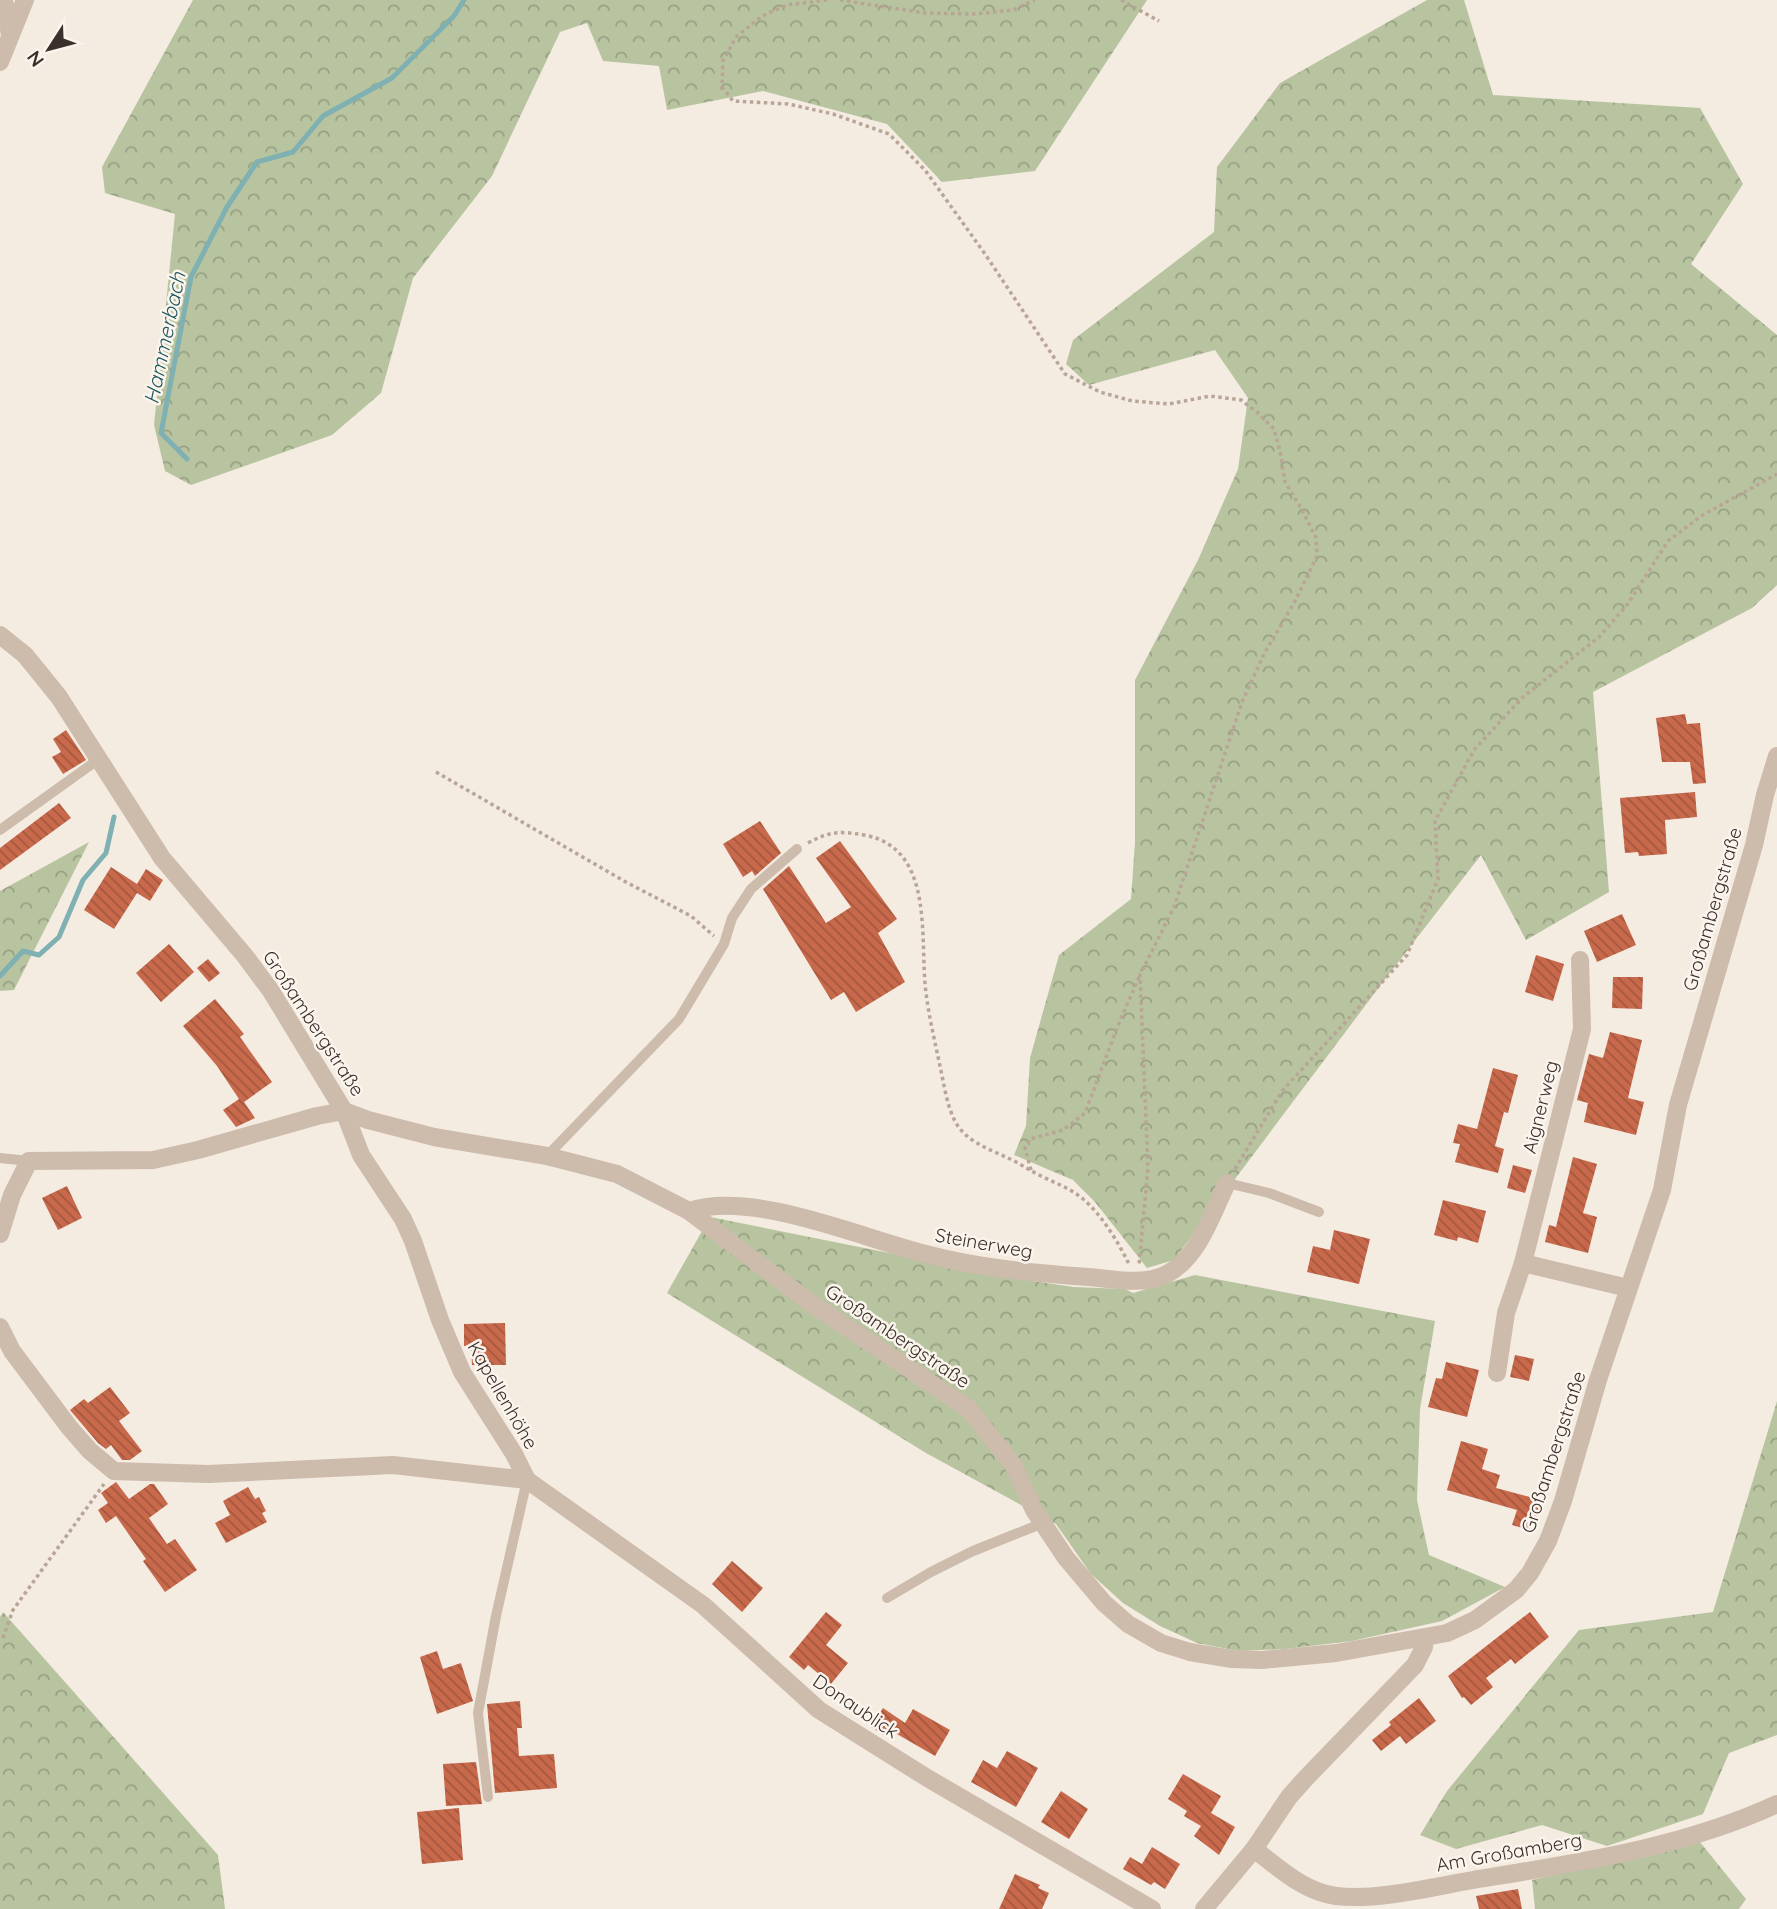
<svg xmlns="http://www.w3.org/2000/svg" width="1777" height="1909" viewBox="0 0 1777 1909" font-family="Quicksand,sans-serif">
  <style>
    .forest { fill: url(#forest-crowns) }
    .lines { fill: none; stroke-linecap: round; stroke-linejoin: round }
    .stream { stroke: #7fb0b2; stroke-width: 5 }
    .building { fill: url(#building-back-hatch) }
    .path { stroke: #b9a596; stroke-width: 3.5; stroke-dasharray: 3.5 3.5; stroke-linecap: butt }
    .lane { stroke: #cdbbac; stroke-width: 10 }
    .street { stroke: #cdbbac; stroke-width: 18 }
    .labels { text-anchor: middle; stroke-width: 5; stroke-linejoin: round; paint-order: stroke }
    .street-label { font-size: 19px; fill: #3b302b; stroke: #fbf5ee }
    .water-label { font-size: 21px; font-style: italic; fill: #1f5a5e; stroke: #fbf5ee }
  </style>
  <defs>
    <pattern id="forest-crowns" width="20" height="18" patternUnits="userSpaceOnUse" patternTransform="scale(1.75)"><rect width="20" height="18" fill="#b8c4a0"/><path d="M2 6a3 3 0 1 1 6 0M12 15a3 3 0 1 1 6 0" fill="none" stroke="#97a083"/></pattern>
    <pattern id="building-back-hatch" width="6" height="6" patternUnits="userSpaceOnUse" patternTransform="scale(1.75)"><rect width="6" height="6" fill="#c8694b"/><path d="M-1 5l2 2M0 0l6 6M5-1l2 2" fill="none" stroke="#a4573f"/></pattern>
  </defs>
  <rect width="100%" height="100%" fill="#f4ebe1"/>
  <g class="forest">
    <polygon points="193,0 1147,0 1035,171 942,182 887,124 763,91 667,110 659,66 603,61 587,23 560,32 492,176 413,278 381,393 332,435 191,485 165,471 154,425 175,214 105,193 102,167"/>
    <polygon points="1427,0 1464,0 1493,95 1700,108 1743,184 1691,264 1777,335 1777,585 1752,608 1593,692 1609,892 1526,940 1481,855 1389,974 1174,1260 1147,1268 1095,1202 1073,1180 1014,1155 1026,1126 1030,1058 1059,955 1131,899 1135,842 1135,680 1198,560 1238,469 1248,398 1215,350 1089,385 1066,364 1073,340 1214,232 1217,167 1280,83"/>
    <polygon points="89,842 14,990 0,991 0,891"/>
    <polygon points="710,1217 1019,1279 1074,1287 1125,1289 1133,1293 1195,1275 1435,1321 1420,1409 1417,1500 1429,1555 1505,1587 1442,1621 1352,1641 1285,1649 1238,1651 1197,1643 1160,1626 1123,1603 1091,1574 1056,1524 926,1453 667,1293"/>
    <polygon points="1777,1401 1777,1735 1729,1753 1703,1814 1607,1846 1542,1825 1456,1849 1420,1835 1447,1791 1579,1630 1713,1612"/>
    <polygon points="3,1612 218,1855 225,1909 0,1909 0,1617"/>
    <polygon points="1700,1842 1746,1899 1739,1909 1535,1909 1532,1880"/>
  </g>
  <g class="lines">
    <g class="stream">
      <polyline points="187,459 161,433 191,277 227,207 257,162 293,152 323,116 392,78 454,16 464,0"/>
      <polyline points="0,976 23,951 39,955 59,937 83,880 106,853 114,817"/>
    </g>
  </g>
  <g class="building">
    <polygon points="1685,714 1687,724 1700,723 1706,783 1693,784 1690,762 1662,762 1656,718"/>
    <polygon points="66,730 86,760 63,774 52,757 61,752 53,739"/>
    <polygon points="1695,792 1697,817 1665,820 1667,854 1639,856 1638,852 1625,853 1620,798"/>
    <polygon points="59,803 71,818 0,870 0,848"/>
    <polygon points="760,821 781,853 755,876 752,871 743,877 723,844"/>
    <polygon points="840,841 897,919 878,933 905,982 856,1012 844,992 831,1000 763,889 789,866 826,923 851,907 816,858"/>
    <polygon points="111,867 137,884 146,869 163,880 150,901 137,893 114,929 84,910"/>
    <polygon points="1622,914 1636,945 1597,962 1584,931"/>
    <polygon points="169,944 194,972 161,1002 136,973"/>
    <polygon points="1536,955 1564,964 1553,1001 1525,992"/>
    <polygon points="208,959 220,973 209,982 197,968"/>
    <polygon points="1613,977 1643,977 1642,1009 1612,1008"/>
    <polygon points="215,999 244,1034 240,1037 272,1082 244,1102 255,1118 236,1127 223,1110 239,1099 217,1066 183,1026"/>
    <polygon points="1610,1032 1642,1040 1628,1098 1644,1102 1636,1135 1584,1122 1588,1103 1577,1100 1589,1054 1603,1058"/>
    <polygon points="1493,1068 1518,1075 1508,1113 1504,1112 1495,1146 1504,1149 1498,1173 1455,1162 1460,1144 1453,1143 1458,1124 1477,1129"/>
    <polygon points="1573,1157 1597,1164 1583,1213 1597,1217 1588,1253 1545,1242 1549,1225 1556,1227"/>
    <polygon points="1513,1165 1532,1170 1525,1193 1507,1188"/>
    <polygon points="67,1186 82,1218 58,1230 42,1198"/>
    <polygon points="1443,1200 1486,1211 1478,1243 1458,1237 1457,1241 1434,1235"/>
    <polygon points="1334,1230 1370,1239 1359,1284 1307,1272 1313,1246 1330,1250"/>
    <polygon points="505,1323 506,1365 472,1365 471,1345 464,1346 464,1324"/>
    <polygon points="1515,1355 1534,1359 1529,1381 1510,1377"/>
    <polygon points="1446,1362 1479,1370 1467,1417 1428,1407 1436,1378 1442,1379"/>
    <polygon points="110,1387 130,1413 119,1421 142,1451 130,1460 122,1460 111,1445 106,1449 98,1443 70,1410 84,1399 88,1403"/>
    <polygon points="1461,1441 1488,1449 1482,1469 1500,1475 1496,1488 1541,1500 1533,1531 1512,1525 1517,1510 1447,1490"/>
    <polygon points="116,1482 129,1499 150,1484 154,1484 168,1504 149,1518 167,1544 175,1539 197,1570 165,1592 143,1561 146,1559 116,1516 106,1523 98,1510 108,1503 101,1493"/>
    <polygon points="248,1487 255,1499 259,1497 266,1511 262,1513 267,1522 226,1543 215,1523 230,1515 223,1501"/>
    <polygon points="732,1561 763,1588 742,1612 712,1584"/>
    <polygon points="826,1612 842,1625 826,1645 848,1663 831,1684 808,1665 804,1670 789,1657"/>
    <polygon points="1530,1612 1549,1637 1515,1664 1511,1659 1486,1678 1493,1687 1471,1705 1464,1697 1462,1698 1448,1676"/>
    <polygon points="437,1651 443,1669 461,1663 473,1701 437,1714 420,1657"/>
    <polygon points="1419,1698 1436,1721 1406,1744 1400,1736 1381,1751 1372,1740 1391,1725 1389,1722"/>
    <polygon points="520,1701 522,1728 517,1728 519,1756 554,1754 557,1788 495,1793 487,1704"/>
    <polygon points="883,1708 905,1723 913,1709 950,1730 935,1756 890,1730 885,1736 871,1727"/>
    <polygon points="1007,1751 1038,1768 1016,1807 971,1782 983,1760 997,1768"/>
    <polygon points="476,1762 482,1804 446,1806 443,1764"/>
    <polygon points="1183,1774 1221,1796 1211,1813 1235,1827 1219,1855 1194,1836 1201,1826 1184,1816 1187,1811 1168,1799"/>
    <polygon points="1061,1791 1088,1809 1069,1839 1041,1822"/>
    <polygon points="459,1808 463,1860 422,1864 417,1812"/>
    <polygon points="1152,1847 1180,1864 1165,1889 1154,1882 1151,1885 1123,1869 1130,1857 1142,1864"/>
    <polygon points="1015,1874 1040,1885 1038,1888 1049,1893 1042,1909 999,1909"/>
    <polygon points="1518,1889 1522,1909 1479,1909 1476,1896"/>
  </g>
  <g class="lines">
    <g class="path">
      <polyline points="827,0 787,5 762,16 736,37 723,61 722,87 733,101 788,104 833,114 889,134 925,170 985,254 1065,374 1100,392 1132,401 1169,404 1210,396 1241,400 1258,413 1274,429 1280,451 1285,482 1301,508 1316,538 1317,556 1294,603 1264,654 1242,702 1174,907 1140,975 1148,1168 1139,1265"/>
      <polyline points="840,0 925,13 974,14 1013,10 1035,0"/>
      <polyline points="1121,0 1159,21"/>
      <polyline points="436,772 624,881 691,916 714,936"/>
      <path d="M 808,843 C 830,831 840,831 864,835 C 936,848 919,939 926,993 C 929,1017 935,1042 940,1066 C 944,1084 947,1107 956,1123 C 967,1142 989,1149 1008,1158 C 1019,1163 1029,1170 1041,1176 C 1055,1183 1070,1188 1083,1199 C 1102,1215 1118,1242 1129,1264"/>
      <polyline points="1235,1169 1282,1091 1407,955 1438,879 1435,821 1474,750 1523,697 1599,637 1627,605 1668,541 1701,516 1777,474"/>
      <polyline points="1031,1170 1025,1148 1030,1139 1063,1130 1085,1113 1117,1028 1139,977"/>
      <polyline points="3,1638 13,1610 104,1484"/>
    </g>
    <g class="lane">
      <polyline points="0,830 99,759"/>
      <polyline points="547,1156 679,1019 724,944 732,918 751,889 797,849"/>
      <polyline points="0,1158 29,1161"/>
      <polyline points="1227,1183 1269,1193 1319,1212"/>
      <polyline points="887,1598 931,1572 973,1551 1043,1523"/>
      <polyline points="488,1797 478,1713 496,1616 527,1480"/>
    </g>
    <g class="street">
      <polyline points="4,0 10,35"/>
      <polyline points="0,62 25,0"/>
      <polyline points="0,635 25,655 59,697 162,858 245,956 271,991 344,1111 368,1120 434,1137 547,1156 617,1174 689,1211 812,1304 969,1409 1014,1466 1034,1510 1066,1558 1104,1603 1128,1624 1161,1643 1190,1652 1232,1659 1262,1660 1336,1653 1447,1633 1475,1620 1516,1590 1530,1573 1548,1541 1563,1501 1598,1380 1662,1190 1678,1105 1754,845 1765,795 1777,756"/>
      <polyline points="344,1111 361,1155 403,1219 413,1241 440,1320 462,1372 514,1454 527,1480 703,1605 819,1710 929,1779 1152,1909"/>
      <path d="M 689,1211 C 753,1190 861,1238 926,1254 C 978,1268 1034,1273 1088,1277 C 1113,1279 1144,1286 1167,1274 C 1199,1257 1212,1214 1227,1183"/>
      <polyline points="0,1234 12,1195 29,1161 153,1160 198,1150 317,1116 344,1111"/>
      <polyline points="1523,1263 1628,1288"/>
      <polyline points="0,1327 12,1351 69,1427 90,1451 114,1471 208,1474 393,1465 527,1480"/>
      <polyline points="1497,1373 1506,1313 1523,1263 1582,1029 1580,960"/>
      <path d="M 1254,1849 C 1279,1868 1304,1892 1336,1896 C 1376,1901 1433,1887 1473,1880 C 1576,1863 1682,1848 1777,1804"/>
      <polyline points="1204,1909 1254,1849 1289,1797 1305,1779 1415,1665 1424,1647 1425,1638"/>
    </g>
  </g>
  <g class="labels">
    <g class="street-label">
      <text transform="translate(1712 909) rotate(-74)" y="7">Großambergstraße</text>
      <text transform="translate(314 1023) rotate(57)" y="7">Großambergstraße</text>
      <text transform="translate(1540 1107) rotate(-76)" y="7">Aignerweg</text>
      <text transform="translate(984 1243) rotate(10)" y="7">Steinerweg</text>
      <text transform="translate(898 1336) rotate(34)" y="7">Großambergstraße</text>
      <text transform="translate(503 1395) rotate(60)" y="7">Kapellenhöhe</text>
      <text transform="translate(1553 1452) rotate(-72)" y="7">Großambergstraße</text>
      <text transform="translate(856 1706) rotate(34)" y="7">Donaublick</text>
      <text transform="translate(1509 1852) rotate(-10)" y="7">Am Großamberg</text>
    </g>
    <g class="water-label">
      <text transform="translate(165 338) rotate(-78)" y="7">Hammerbach</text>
    </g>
  </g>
  <g transform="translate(49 49) rotate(234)" stroke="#fbf5ee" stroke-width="5" paint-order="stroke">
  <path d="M0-5L12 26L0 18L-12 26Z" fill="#3b302b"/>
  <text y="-10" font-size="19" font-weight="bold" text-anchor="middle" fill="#3b302b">N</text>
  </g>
</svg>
